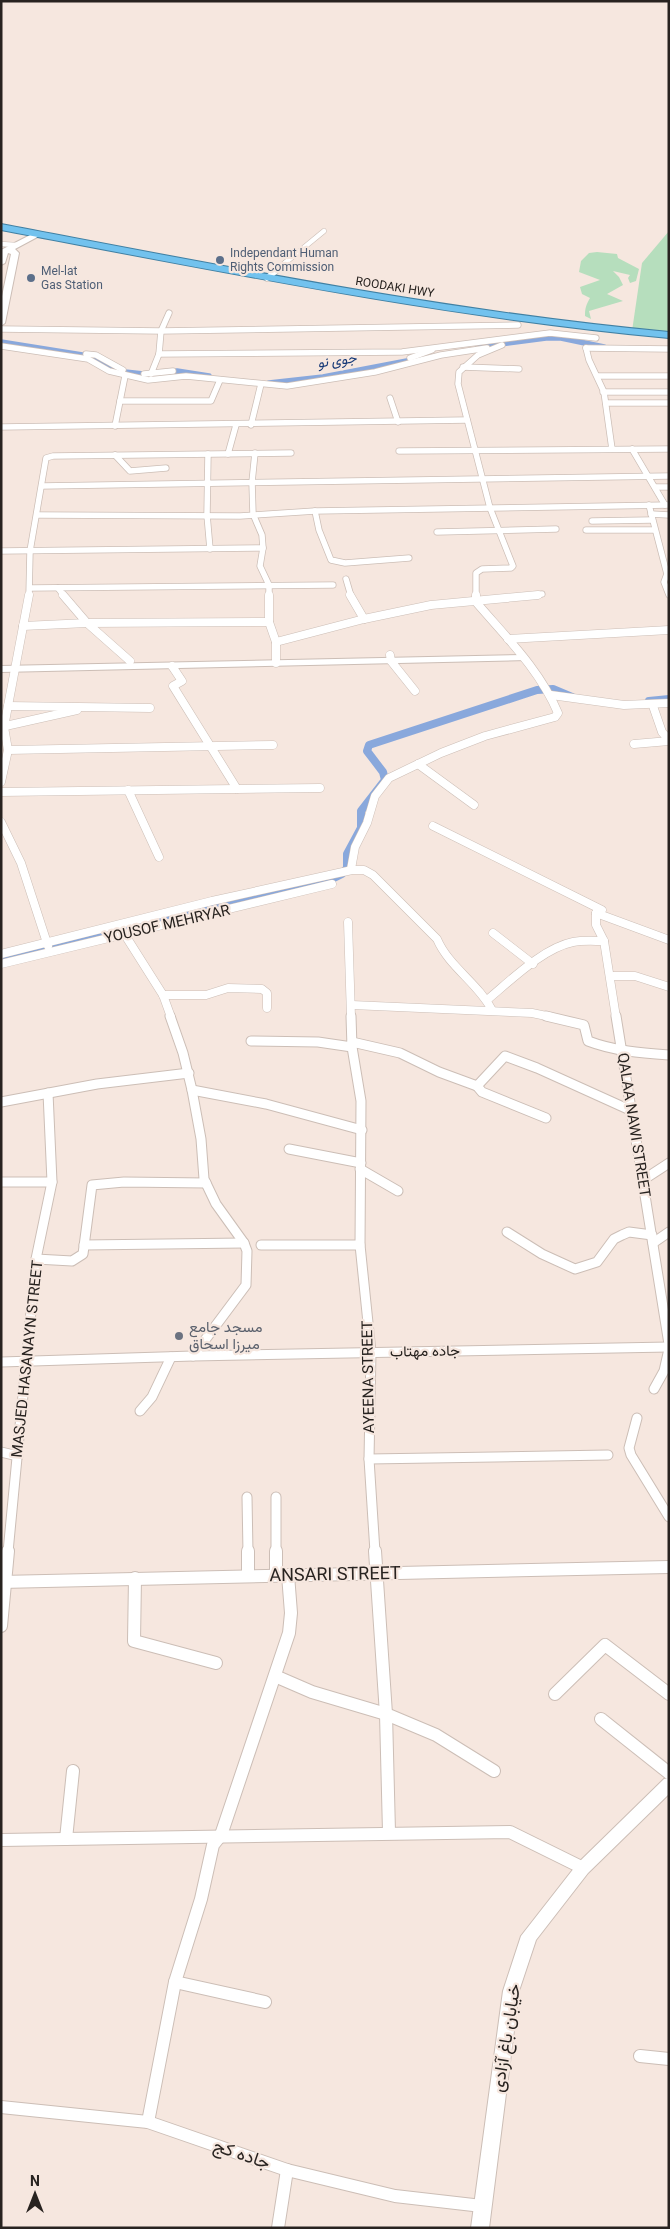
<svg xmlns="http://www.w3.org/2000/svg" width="670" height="2229" viewBox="0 0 670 2229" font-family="Roboto,Vazirmatn,sans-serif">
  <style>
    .green { fill: #b6debd }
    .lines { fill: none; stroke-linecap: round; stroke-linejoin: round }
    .canal-far1 { stroke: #89a8dc; stroke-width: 5.5 }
    .canal { stroke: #89a8dc; stroke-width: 8 }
    .minor-far4-casing { stroke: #ccbeb6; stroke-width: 5.5 }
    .minor-far3-casing { stroke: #ccbeb6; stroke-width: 7 }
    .minor-far2-casing { stroke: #ccbeb6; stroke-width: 9 }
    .minor-far1-casing { stroke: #ccbeb6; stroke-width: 11 }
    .minor-casing { stroke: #ccbeb6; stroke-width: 14 }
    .tertiary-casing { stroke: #ccbeb6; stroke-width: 2 }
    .secondary-casing { stroke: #ccbeb6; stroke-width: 2 }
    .trunk-casing { stroke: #4180a3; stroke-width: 2 }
    .minor-far4 { stroke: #fff; stroke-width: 4.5 }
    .minor-far3 { stroke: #fff; stroke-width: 5.5 }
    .minor-far2 { stroke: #fff; stroke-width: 8 }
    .minor-far1 { stroke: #fff; stroke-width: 9 }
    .minor { stroke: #fff; stroke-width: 12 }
    .tertiary { fill: #fff; fill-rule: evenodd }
    .secondary { fill: #fff; fill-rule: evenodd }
    .trunk { fill: #72c2ee; fill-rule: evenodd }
    .service-dot { fill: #5c6f8a; stroke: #f6e7df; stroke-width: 2 }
    .worship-dot { fill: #6b7280; stroke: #f6e7df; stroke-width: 2 }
    .labels { text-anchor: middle; stroke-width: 4.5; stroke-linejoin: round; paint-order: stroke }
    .far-service-label { font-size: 12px; fill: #4e5e75; stroke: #f6e7df; text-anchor: start }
    .far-street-label { font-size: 12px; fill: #282320; stroke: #f6e7df }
    .far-water-label { font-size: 14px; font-style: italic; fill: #163977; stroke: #f6e7df }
    .street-label { font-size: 15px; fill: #282320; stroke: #f6e7df }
    .worship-label { font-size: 15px; fill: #5b616d; stroke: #f6e7df; text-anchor: start }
    .near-street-label { font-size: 18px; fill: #282320; stroke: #f6e7df }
  </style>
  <rect width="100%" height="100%" fill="#f6e7df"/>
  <g class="green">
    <polygon points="669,231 669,333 632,331 642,263"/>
    <path d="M 597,252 L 617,254 L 618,258 L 639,269 L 636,281 L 630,283 L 628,278 L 630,275 L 613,271 L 619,277 L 623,285 L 607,294 L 623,301 L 589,311 L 591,319 L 585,316 C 585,308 586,305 590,298 L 582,294 L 580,287 L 600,280 L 579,272 L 581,261 L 589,253 Z"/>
  </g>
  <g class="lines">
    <g class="canal-far1">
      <polyline points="1,342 95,357 112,368 125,372 153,375"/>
      <polyline points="478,347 546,338 561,338 604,347"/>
      <polyline points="165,373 177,371 209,376"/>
      <polyline points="269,383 323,377 412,360"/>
    </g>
    <g class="canal">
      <polyline points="649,701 669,699"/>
      <polyline points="6,956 332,879 342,874 347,868 347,854 361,828 361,811 385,780 383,772 367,751 369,745 537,690 553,689 572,697"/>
    </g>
    <defs>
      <g id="minor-far4">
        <polyline points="1,244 16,245"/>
        <polyline points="285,263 324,231"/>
      </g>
      <g id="minor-far3">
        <polyline points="267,278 287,262"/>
        <polyline points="1,329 161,331 518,325"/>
        <polyline points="1,346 88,359 109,371 148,380 186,376 287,386 375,372 441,355 487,348"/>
        <polyline points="586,348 589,360 604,392 612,449"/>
        <polyline points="586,348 669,349"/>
        <polyline points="86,354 96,355 123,370"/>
        <polyline points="159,354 402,352 550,333 596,338"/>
        <polyline points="410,358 432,350"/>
        <polyline points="463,367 519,369"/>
        <polyline points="144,374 173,371"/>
        <polyline points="151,374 159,354 161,331 169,313"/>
        <polyline points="598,376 669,376"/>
        <polyline points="603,392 669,392"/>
        <polyline points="390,398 398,422"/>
        <polyline points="120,401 211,401 220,380"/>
        <polyline points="606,403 669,403"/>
        <polyline points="251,425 261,384"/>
        <polyline points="115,426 125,376"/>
        <polyline points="1,427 467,420"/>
        <polyline points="632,449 665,505"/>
        <polyline points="399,451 669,449"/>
        <polyline points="255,453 252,482 253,514 262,535 263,548 260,566 269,585 269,596"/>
        <polyline points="208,454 207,515 210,549"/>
        <polyline points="228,454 236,425"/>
        <polyline points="115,455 130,471 166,468"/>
        <polyline points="42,486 669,476"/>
        <polyline points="655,487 669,487"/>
        <polyline points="649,505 667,574 664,582 669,595"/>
        <polyline points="315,511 319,530 331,560 345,563 409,558"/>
        <polyline points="651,514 669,515"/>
        <polyline points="37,515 240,516 315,511 669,505"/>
        <polyline points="592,521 652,520"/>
        <polyline points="586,530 654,530"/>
        <polyline points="437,532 556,529"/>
        <polyline points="1,551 263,548"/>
        <polyline points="346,579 351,596"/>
        <polyline points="30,588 333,585"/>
        <polyline points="58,588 64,596"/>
        <polyline points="29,596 30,551 46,458 53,456 291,453"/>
        <polyline points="476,596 476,573 482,569 511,568 513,566 490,508 458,384 459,372 478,355 502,345"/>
        <polyline points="527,596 542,594"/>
      </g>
      <g id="minor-far2">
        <polyline points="63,595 87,623 130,661"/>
        <polyline points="269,595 269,622 276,642 276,663"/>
        <polyline points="350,595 364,619"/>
        <polyline points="23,626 87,623 269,622"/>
        <polyline points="508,639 669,630"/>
        <polyline points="276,642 364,619 431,605 538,595"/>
        <polyline points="390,655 391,661 415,691"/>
        <polyline points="172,666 182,681 173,686 237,789"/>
        <polyline points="551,695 624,705 669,703"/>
        <polyline points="8,706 150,708"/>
        <polyline points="653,706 662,732 669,740"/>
        <polyline points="1,727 77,710"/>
        <polyline points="634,744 669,741"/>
        <polyline points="8,750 273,745"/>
        <polyline points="418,764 474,805"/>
        <polyline points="1,782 8,750 4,727 29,595"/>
        <polyline points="128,790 159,857"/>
        <polyline points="1,792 320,788"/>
        <polyline points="1,822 21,863 48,946"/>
        <polyline points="433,826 602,910 596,913 596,925 604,941 616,1017"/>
        <path d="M 351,869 L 355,847 L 367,823 L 375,796 L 389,778 L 441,753 L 485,736 L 555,717 L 558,713 C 540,670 506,637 476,602 L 476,595"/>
        <polyline points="596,913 669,940"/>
        <polyline points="348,922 351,1017"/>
        <polyline points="493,933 533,964"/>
        <polyline points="125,935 163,995 171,1017"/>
        <path d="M 1,954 L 212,901 L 352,870 L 364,870 L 373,875 L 437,939 C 449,967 478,983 492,1010"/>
        <polyline points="1,964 332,884"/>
        <polyline points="610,976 635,976 669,987"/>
        <polyline points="163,995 206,995 228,988 262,989 267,993 267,1008"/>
        <path d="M 487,1000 C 510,981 543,948 573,942 C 583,940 594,941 604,941"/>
        <polyline points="352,1005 532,1013 551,1017"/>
      </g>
      <g id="minor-far1">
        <polyline points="170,1016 183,1053 192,1090 201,1139 204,1179 216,1204 244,1243 247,1251 246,1285 193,1356"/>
        <polyline points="351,1016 352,1047 361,1101 360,1245 371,1352 369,1459 375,1552"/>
        <path d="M 546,1016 L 584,1025 L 588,1041 C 614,1051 641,1053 669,1055"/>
        <polyline points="616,1016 669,1344"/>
        <polyline points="251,1041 318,1042 352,1047"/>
        <polyline points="352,1042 400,1053 439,1072 477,1086"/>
        <polyline points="192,1090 266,1104 362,1130"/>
        <polyline points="1,1102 97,1084 189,1073"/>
        <polyline points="546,1118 482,1092 477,1086 505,1056 537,1068 632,1111"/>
        <polyline points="289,1149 361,1163"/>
        <polyline points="360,1169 398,1191"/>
        <polyline points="643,1180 669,1163"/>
        <polyline points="1,1182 52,1182"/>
        <polyline points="507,1232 542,1254 575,1269 597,1262 614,1239 622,1235 629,1232 652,1235"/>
        <polyline points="653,1243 669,1232"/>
        <polyline points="84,1245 244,1243"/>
        <polyline points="261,1245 360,1245"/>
        <polyline points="36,1259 72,1261 83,1254 92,1185 124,1182 206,1183"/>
        <polyline points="1,1362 193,1356 669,1347"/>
        <polyline points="654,1389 664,1371 669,1349"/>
        <polyline points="140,1411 152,1397 171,1357"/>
        <polyline points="637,1418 629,1448 631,1455 669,1517"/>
        <polyline points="1,1452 18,1456"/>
        <polyline points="369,1459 608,1455"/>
        <polyline points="247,1497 248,1552"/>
        <polyline points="276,1497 276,1552"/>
        <polyline points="8,1552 36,1259 52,1182 48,1093"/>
      </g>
      <g id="minor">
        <polyline points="248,1551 248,1575"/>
        <polyline points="276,1551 276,1575"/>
        <polyline points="375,1551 386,1714 389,1832"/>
        <polyline points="135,1578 134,1641 216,1663"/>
        <polyline points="1,1582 669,1567"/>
        <polyline points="1,1626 8,1551"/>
        <polyline points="275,1676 312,1692 386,1714 436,1735 494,1771"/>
        <polyline points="555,1694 605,1645 669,1694"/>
        <polyline points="601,1719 669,1773"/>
        <polyline points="66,1839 73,1771"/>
        <polyline points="1,1840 510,1832 583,1868"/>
        <polyline points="175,1982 265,2002"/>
        <polyline points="640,2056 669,2059"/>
        <polyline points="1,2107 148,2122 287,2170 395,2196 482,2206"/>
        <polyline points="148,2122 175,1982 201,1899 213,1845 221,1835 289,1633 291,1613 288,1575"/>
        <polyline points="278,2228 287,2170"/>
      </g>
      <g id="tertiary">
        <polygon points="524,655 527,656 527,660 1,672 1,666"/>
        <polygon points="669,1778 669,1794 588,1873 536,1940 519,1991 489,2228 471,2228 503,1991 521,1936 578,1863 664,1779"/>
      </g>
      <polygon id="secondary" points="36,232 43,234 15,249 19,253 5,323 1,326 1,301 11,254 8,253 5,263 1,265 1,250"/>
      <path id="trunk" d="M 1,224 C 223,266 444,311 669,332 L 669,338 C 444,317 223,272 1,230 Z"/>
    </defs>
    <use href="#minor-far4" class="minor-far4-casing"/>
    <use href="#minor-far3" class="minor-far3-casing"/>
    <use href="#minor-far2" class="minor-far2-casing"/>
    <use href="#minor-far1" class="minor-far1-casing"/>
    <use href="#minor" class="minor-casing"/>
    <use href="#tertiary" class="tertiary-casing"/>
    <use href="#secondary" class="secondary-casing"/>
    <use href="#trunk" class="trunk-casing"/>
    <use href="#minor-far4" class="minor-far4"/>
    <use href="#minor-far3" class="minor-far3"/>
    <use href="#minor-far2" class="minor-far2"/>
    <use href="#minor-far1" class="minor-far1"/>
    <use href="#minor" class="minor"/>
    <use href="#tertiary" class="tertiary"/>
    <use href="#secondary" class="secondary"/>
    <use href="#trunk" class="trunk"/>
  </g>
  <g class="service-dot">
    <circle cx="220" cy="260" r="5"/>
    <circle cx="31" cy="278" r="5"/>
  </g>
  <circle class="worship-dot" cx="179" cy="1336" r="5"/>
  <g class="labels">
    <g class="far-service-label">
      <text x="230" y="257">Independant Human<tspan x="230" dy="14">Rights Commission</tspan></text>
      <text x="41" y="275">Mel-lat<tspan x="41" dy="14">Gas Station</tspan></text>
    </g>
    <g class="far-street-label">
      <text transform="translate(395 287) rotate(9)" y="4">ROODAKI HWY</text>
    </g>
    <g class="far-water-label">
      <text transform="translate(337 360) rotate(-8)" y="5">جوی نو</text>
    </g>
    <g class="street-label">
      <text transform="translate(167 924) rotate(-13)" y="5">YOUSOF MEHRYAR</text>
      <text transform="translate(634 1125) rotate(81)" y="5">QALAA NAWI STREET</text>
      <text transform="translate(425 1351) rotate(-1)" y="5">جاده مهتاب</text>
      <text transform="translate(27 1359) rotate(-84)" y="5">MASJED HASANAYN STREET</text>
      <text transform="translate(368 1377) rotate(-91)" y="5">AYEENA STREET</text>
    </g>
    <g class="worship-label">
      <text x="189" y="1332">مسجد جامع<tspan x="189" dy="17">میرزا اسحاق</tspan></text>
    </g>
    <g class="near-street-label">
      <text transform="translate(335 1574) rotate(-1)" y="6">ANSARI STREET</text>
      <text transform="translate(506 2038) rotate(-81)" y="6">خیابان باغ آزادی</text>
      <text transform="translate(242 2154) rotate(19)" y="6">جاده کج</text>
    </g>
  </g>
  <rect width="670" height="2229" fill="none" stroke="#282320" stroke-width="5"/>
  <g transform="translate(35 2194)" stroke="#f6e7df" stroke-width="4" paint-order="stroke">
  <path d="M0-4L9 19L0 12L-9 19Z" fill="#282320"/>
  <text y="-8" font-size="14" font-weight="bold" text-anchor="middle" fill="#282320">N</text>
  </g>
</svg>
